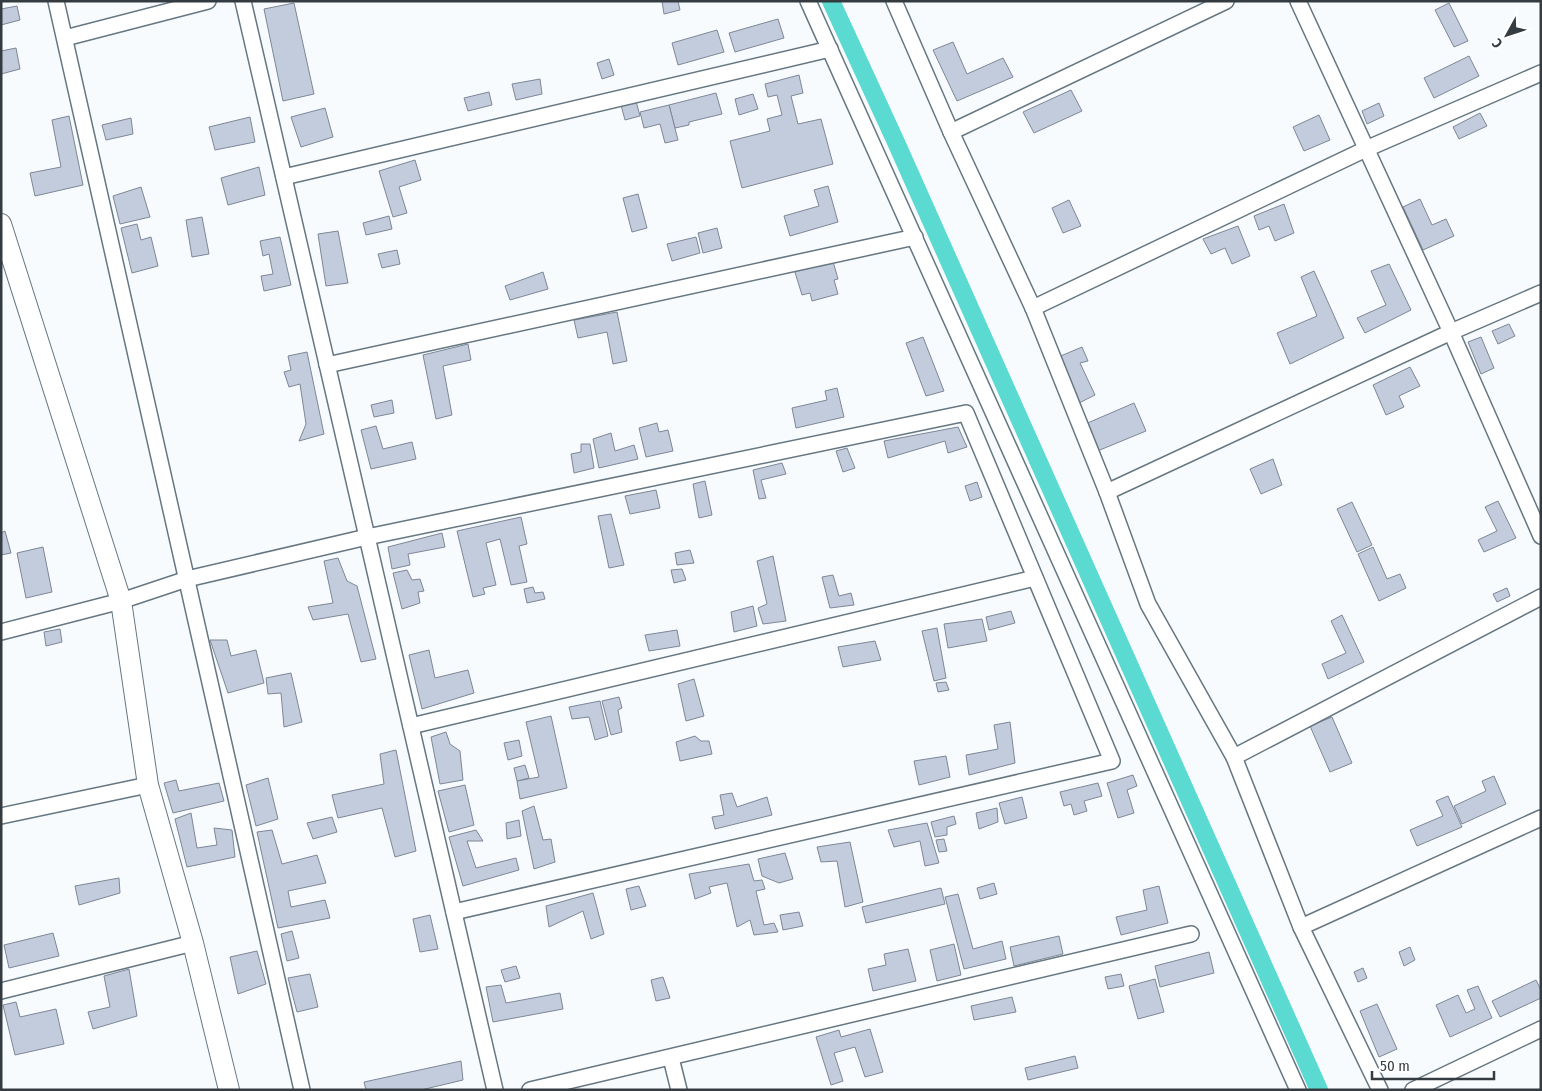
<svg xmlns="http://www.w3.org/2000/svg" width="1542" height="1091" viewBox="0 0 1542 1091" font-family="'Fira Sans Condensed',sans-serif">
  <style>
    .lines { fill: none; stroke-linecap: round; stroke-linejoin: round }
    .canal { stroke: #5bdad1; stroke-width: 18 }
    .building { fill: #c2ccdd; stroke: #7e8797 }
    .minor-casing { stroke: #667781; stroke-width: 18 }
    .tertiary-casing { stroke: #667781; stroke-width: 22 }
    .minor { stroke: #fff; stroke-width: 15 }
    .tertiary { stroke: #fff; stroke-width: 20 }
  </style>
  <rect width="100%" height="100%" fill="#f8fbfe"/>
  <g class="lines">
    <polyline class="canal" points="831,1 895,140 1319,1090"/>
  </g>
  <g class="building">
    <polygon points="662,1 678,1 680,10 664,14"/>
    <polygon points="294,3 314,94 283,101 264,9"/>
    <polygon points="1449,3 1468,41 1454,47 1435,10"/>
    <polygon points="17,6 20,20 1,25 1,9"/>
    <polygon points="778,19 784,38 735,52 729,33"/>
    <polygon points="717,30 724,52 678,65 672,43"/>
    <polygon points="953,42 967,74 1003,58 1013,77 957,101 933,50"/>
    <polygon points="16,48 20,69 1,74 1,51"/>
    <polygon points="1469,56 1479,76 1434,98 1424,78"/>
    <polygon points="609,59 614,75 602,79 597,63"/>
    <polygon points="799,75 803,93 791,96 798,124 821,119 833,164 742,188 730,141 770,131 767,119 782,115 777,95 768,97 765,84"/>
    <polygon points="540,79 542,94 516,100 512,84"/>
    <polygon points="1071,90 1082,111 1034,133 1023,112"/>
    <polygon points="489,92 492,105 468,111 464,98"/>
    <polygon points="716,93 722,114 689,122 689,125 675,128 669,105"/>
    <polygon points="753,94 758,109 739,115 735,99"/>
    <polygon points="636,101 640,116 625,120 621,105"/>
    <polygon points="1379,103 1384,116 1367,124 1362,111"/>
    <polygon points="669,105 678,140 665,143 660,124 644,128 640,112"/>
    <polygon points="325,108 333,137 301,147 291,117"/>
    <polygon points="1480,113 1487,126 1459,139 1453,127"/>
    <polygon points="1319,115 1330,140 1304,151 1293,127"/>
    <polygon points="69,116 83,185 35,196 30,173 61,167 52,120"/>
    <polygon points="250,117 255,142 215,150 209,127"/>
    <polygon points="131,118 133,134 106,140 102,125"/>
    <polygon points="415,160 421,180 399,187 407,213 393,217 379,171"/>
    <polygon points="259,167 265,195 228,205 221,178"/>
    <polygon points="828,186 838,222 790,236 784,216 819,206 814,190"/>
    <polygon points="141,187 150,217 120,224 113,196"/>
    <polygon points="638,194 647,228 632,232 623,198"/>
    <polygon points="1420,199 1432,225 1446,219 1454,236 1423,250 1403,207"/>
    <polygon points="1069,200 1081,226 1063,233 1052,208"/>
    <polygon points="1284,204 1294,233 1275,241 1269,226 1259,230 1254,216"/>
    <polygon points="389,216 392,229 366,235 363,223"/>
    <polygon points="202,217 209,254 192,257 186,220"/>
    <polygon points="137,224 141,240 151,237 158,266 132,273 121,228"/>
    <polygon points="1238,226 1250,256 1232,264 1225,248 1211,254 1203,239"/>
    <polygon points="717,228 722,248 703,253 698,233"/>
    <polygon points="338,231 348,283 326,286 318,234"/>
    <polygon points="280,237 291,285 264,291 261,276 273,274 269,254 263,256 260,241"/>
    <polygon points="696,237 700,253 672,261 667,244"/>
    <polygon points="397,250 400,264 382,268 378,254"/>
    <polygon points="832,258 838,279 834,280 838,294 812,301 810,293 802,295 794,269"/>
    <polygon points="1389,264 1411,310 1365,333 1357,318 1386,305 1371,271"/>
    <polygon points="1314,271 1344,338 1290,364 1277,333 1317,316 1301,277"/>
    <polygon points="543,272 548,289 510,300 505,286"/>
    <polygon points="617,312 627,361 613,364 607,332 578,338 574,320"/>
    <polygon points="1509,324 1515,336 1498,344 1492,331"/>
    <polygon points="923,337 944,391 926,396 906,343"/>
    <polygon points="1481,337 1494,368 1481,374 1468,342"/>
    <polygon points="468,344 471,360 443,366 452,415 436,419 423,355"/>
    <polygon points="1082,347 1088,361 1080,363 1095,395 1075,405 1056,358"/>
    <polygon points="307,352 324,434 299,441 306,424 300,384 289,387 284,372 291,370 288,356"/>
    <polygon points="1410,367 1420,386 1399,396 1404,407 1386,415 1373,385"/>
    <polygon points="837,388 844,417 796,428 792,408 827,400 825,391"/>
    <polygon points="392,400 394,413 374,417 371,405"/>
    <polygon points="1134,403 1146,431 1095,452 1083,425"/>
    <polygon points="657,423 659,432 668,430 673,451 646,457 639,428"/>
    <polygon points="376,426 383,449 412,442 416,459 371,469 361,430"/>
    <polygon points="958,427 967,447 948,453 945,441 888,458 884,441"/>
    <polygon points="611,433 615,451 634,445 638,459 599,468 593,439"/>
    <polygon points="581,444 590,444 594,468 574,473 571,454 581,452"/>
    <polygon points="847,448 855,468 843,472 836,451"/>
    <polygon points="1273,459 1282,485 1261,494 1250,469"/>
    <polygon points="782,463 786,474 761,480 766,498 759,499 753,470"/>
    <polygon points="705,481 712,515 699,518 693,484"/>
    <polygon points="977,482 982,497 970,501 965,486"/>
    <polygon points="656,490 660,508 630,514 625,496"/>
    <polygon points="1498,501 1516,538 1484,552 1478,540 1497,531 1485,507"/>
    <polygon points="1352,502 1372,545 1357,552 1337,509"/>
    <polygon points="611,514 624,565 609,568 598,516"/>
    <polygon points="521,517 527,544 519,546 527,582 511,585 500,539 486,543 496,585 483,588 485,594 473,597 457,531"/>
    <polygon points="5,531 11,553 1,555 1,533"/>
    <polygon points="442,533 445,547 408,554 410,565 392,569 388,547"/>
    <polygon points="43,547 52,592 26,598 17,553"/>
    <polygon points="1373,547 1387,579 1400,574 1406,588 1379,601 1358,554"/>
    <polygon points="690,550 694,563 677,565 675,553"/>
    <polygon points="773,556 786,621 763,624 758,608 767,604 757,561"/>
    <polygon points="338,558 347,581 357,586 376,659 361,662 348,614 313,620 308,607 333,603 324,561"/>
    <polygon points="682,569 686,580 674,583 671,570"/>
    <polygon points="407,570 412,580 420,579 424,591 418,592 420,603 402,609 393,573"/>
    <polygon points="833,575 839,596 851,593 854,605 830,608 822,577"/>
    <polygon points="533,587 535,593 543,592 545,599 527,603 524,589"/>
    <polygon points="1507,588 1510,596 1497,602 1493,594"/>
    <polygon points="753,606 757,626 734,632 731,612"/>
    <polygon points="1011,611 1015,623 989,630 986,617"/>
    <polygon points="1342,615 1364,662 1328,679 1322,664 1346,653 1331,621"/>
    <polygon points="982,619 987,641 948,648 944,624"/>
    <polygon points="937,628 946,678 934,681 922,631"/>
    <polygon points="60,629 62,642 46,646 44,632"/>
    <polygon points="677,630 680,646 649,651 645,635"/>
    <polygon points="210,640 227,640 231,656 256,650 264,683 228,693"/>
    <polygon points="875,641 881,660 843,667 838,647"/>
    <polygon points="429,650 435,678 468,670 474,693 422,709 409,655"/>
    <polygon points="291,673 302,722 284,727 281,693 268,694 266,678"/>
    <polygon points="694,679 704,716 686,721 678,684"/>
    <polygon points="946,682 949,690 938,692 936,683"/>
    <polygon points="619,697 622,708 618,710 622,732 611,735 602,701"/>
    <polygon points="600,701 608,736 595,740 589,717 572,719 569,707"/>
    <polygon points="551,716 567,788 520,799 517,781 539,777 526,722"/>
    <polygon points="1332,717 1352,763 1330,772 1310,726"/>
    <polygon points="1010,722 1015,763 969,775 966,755 998,749 994,725"/>
    <polygon points="446,732 450,744 460,751 463,780 440,784 431,737"/>
    <polygon points="695,736 701,741 709,741 712,754 680,761 676,742"/>
    <polygon points="519,740 522,756 508,760 504,743"/>
    <polygon points="396,750 416,851 395,857 382,808 338,818 332,795 384,784 380,754"/>
    <polygon points="946,756 950,777 919,785 914,761"/>
    <polygon points="525,765 529,778 517,781 514,768"/>
    <polygon points="1133,775 1137,786 1127,790 1134,813 1118,818 1107,783"/>
    <polygon points="1494,776 1506,804 1462,824 1454,806 1486,791 1482,781"/>
    <polygon points="268,778 278,819 256,826 246,785"/>
    <polygon points="176,780 179,791 219,783 224,801 173,813 164,783"/>
    <polygon points="1098,783 1102,796 1084,801 1087,811 1074,815 1071,804 1064,806 1060,792"/>
    <polygon points="465,785 474,825 449,832 438,791"/>
    <polygon points="732,793 737,807 767,797 772,815 715,829 712,817 724,815 720,795"/>
    <polygon points="1448,796 1462,827 1417,846 1410,830 1443,816 1436,801"/>
    <polygon points="1022,797 1027,818 1005,824 999,803"/>
    <polygon points="534,806 543,840 551,839 555,862 534,869 522,811"/>
    <polygon points="997,808 998,822 979,829 976,813"/>
    <polygon points="191,813 197,848 217,845 214,828 232,830 235,857 187,867 175,819"/>
    <polygon points="954,816 956,824 947,827 947,835 935,837 931,822"/>
    <polygon points="332,817 337,832 313,839 307,823"/>
    <polygon points="519,820 521,836 507,839 506,823"/>
    <polygon points="927,823 939,863 925,866 920,841 894,847 888,830"/>
    <polygon points="272,830 282,864 317,855 326,883 288,891 291,907 325,900 330,918 278,928 257,832"/>
    <polygon points="476,830 483,841 467,841 476,868 516,858 519,870 463,886 449,837"/>
    <polygon points="944,839 947,851 939,852 936,840"/>
    <polygon points="850,842 863,902 845,907 837,861 821,862 817,847"/>
    <polygon points="785,853 793,879 779,883 762,876 758,859"/>
    <polygon points="749,864 754,881 762,880 765,889 756,891 764,925 774,923 778,932 754,935 750,920 737,927 727,883 709,887 711,893 695,899 689,874"/>
    <polygon points="119,878 120,893 79,905 75,886"/>
    <polygon points="994,883 997,894 980,899 977,888"/>
    <polygon points="639,886 646,906 631,910 626,889"/>
    <polygon points="1159,886 1168,923 1121,935 1116,917 1147,910 1143,890"/>
    <polygon points="941,888 945,904 866,923 862,907"/>
    <polygon points="593,893 604,934 591,939 583,911 549,927 546,906"/>
    <polygon points="958,894 973,949 1002,941 1006,959 964,969 945,897"/>
    <polygon points="799,912 803,926 783,930 780,915"/>
    <polygon points="430,915 438,949 420,952 413,919"/>
    <polygon points="292,931 299,958 287,961 281,934"/>
    <polygon points="53,933 59,956 9,968 4,945"/>
    <polygon points="1059,936 1063,954 1014,966 1010,947"/>
    <polygon points="954,944 961,975 937,981 930,950"/>
    <polygon points="1410,947 1415,960 1404,966 1399,952"/>
    <polygon points="908,949 916,981 873,991 868,969 886,965 884,954"/>
    <polygon points="257,951 266,984 238,994 230,957"/>
    <polygon points="1209,952 1214,973 1160,987 1155,966"/>
    <polygon points="516,966 520,978 505,982 501,970"/>
    <polygon points="1363,968 1367,978 1358,982 1354,972"/>
    <polygon points="129,969 137,1016 93,1029 88,1012 110,1007 104,976"/>
    <polygon points="310,974 318,1007 297,1012 288,978"/>
    <polygon points="1121,974 1124,986 1108,989 1105,977"/>
    <polygon points="663,977 670,998 656,1001 651,980"/>
    <polygon points="1155,979 1164,1012 1138,1019 1129,986"/>
    <polygon points="1536,980 1541,990 1541,998 1500,1017 1492,1001"/>
    <polygon points="501,985 506,1003 560,993 563,1009 493,1022 486,987"/>
    <polygon points="1478,986 1492,1018 1450,1037 1436,1005 1458,995 1466,1013 1475,1009 1467,990"/>
    <polygon points="1012,997 1016,1012 974,1020 971,1006"/>
    <polygon points="16,1002 20,1017 56,1009 64,1044 15,1055 3,1005"/>
    <polygon points="1377,1004 1397,1049 1379,1057 1360,1011"/>
    <polygon points="870,1029 883,1072 865,1077 855,1047 834,1053 843,1081 831,1085 816,1037 839,1030 841,1037"/>
    <polygon points="1075,1056 1078,1068 1028,1080 1025,1068"/>
    <polygon points="461,1061 463,1080 421,1090 366,1090 364,1082"/>
  </g>
  <g class="lines">
    <defs>
      <g id="minor">
        <polyline points="56,1 302,1090"/>
        <polyline points="243,1 495,1090"/>
        <polyline points="808,1 1298,1090"/>
        <polyline points="894,1 951,132 1033,308 1107,492 1148,604 1234,757 1301,927 1380,1090"/>
        <polyline points="1298,1 1451,332 1541,536"/>
        <polyline points="65,38 208,1"/>
        <polyline points="951,132 1226,1"/>
        <polyline points="284,177 830,49"/>
        <polyline points="1033,308 1366,149 1541,73"/>
        <polyline points="327,365 915,237"/>
        <polyline points="1107,492 1451,332 1541,293"/>
        <polyline points="1,632 121,601 187,579 367,537 966,413 1112,761 454,912"/>
        <polyline points="411,726 1035,578"/>
        <polyline points="1234,757 1541,597"/>
        <polyline points="1,816 148,785"/>
        <polyline points="1301,927 1541,818"/>
        <polyline points="1,991 193,943"/>
        <polyline points="671,1058 679,1090"/>
        <polyline points="530,1090 1191,934"/>
        <polyline points="1413,1090 1541,1029"/>
      </g>
      <polyline id="tertiary" points="1,224 121,601 148,785 193,943 229,1090"/>
    </defs>
    <use href="#minor" class="minor-casing"/>
    <use href="#tertiary" class="tertiary-casing"/>
    <use href="#minor" class="minor"/>
    <use href="#tertiary" class="tertiary"/>
  </g>
  <rect width="1542" height="1091" fill="none" stroke="#353c41" stroke-width="5"/>
  <g transform="translate(1507 35) rotate(230)" stroke="#ffffff" stroke-width="4" paint-order="stroke">
  <path d="M0-4L9 19L0 12L-9 19Z" fill="#353c41"/>
  <text y="-8" font-size="14" font-weight="bold" text-anchor="middle" fill="#353c41">С</text>
  </g>
  <path d="M1372 1071v8h122v-8" fill="none" stroke="#353c41" stroke-width="2.5"/>
  <text x="1380" y="1071" font-size="15" fill="#353c41" stroke="#ffffff" stroke-width="4" paint-order="stroke">50 m</text>
</svg>
